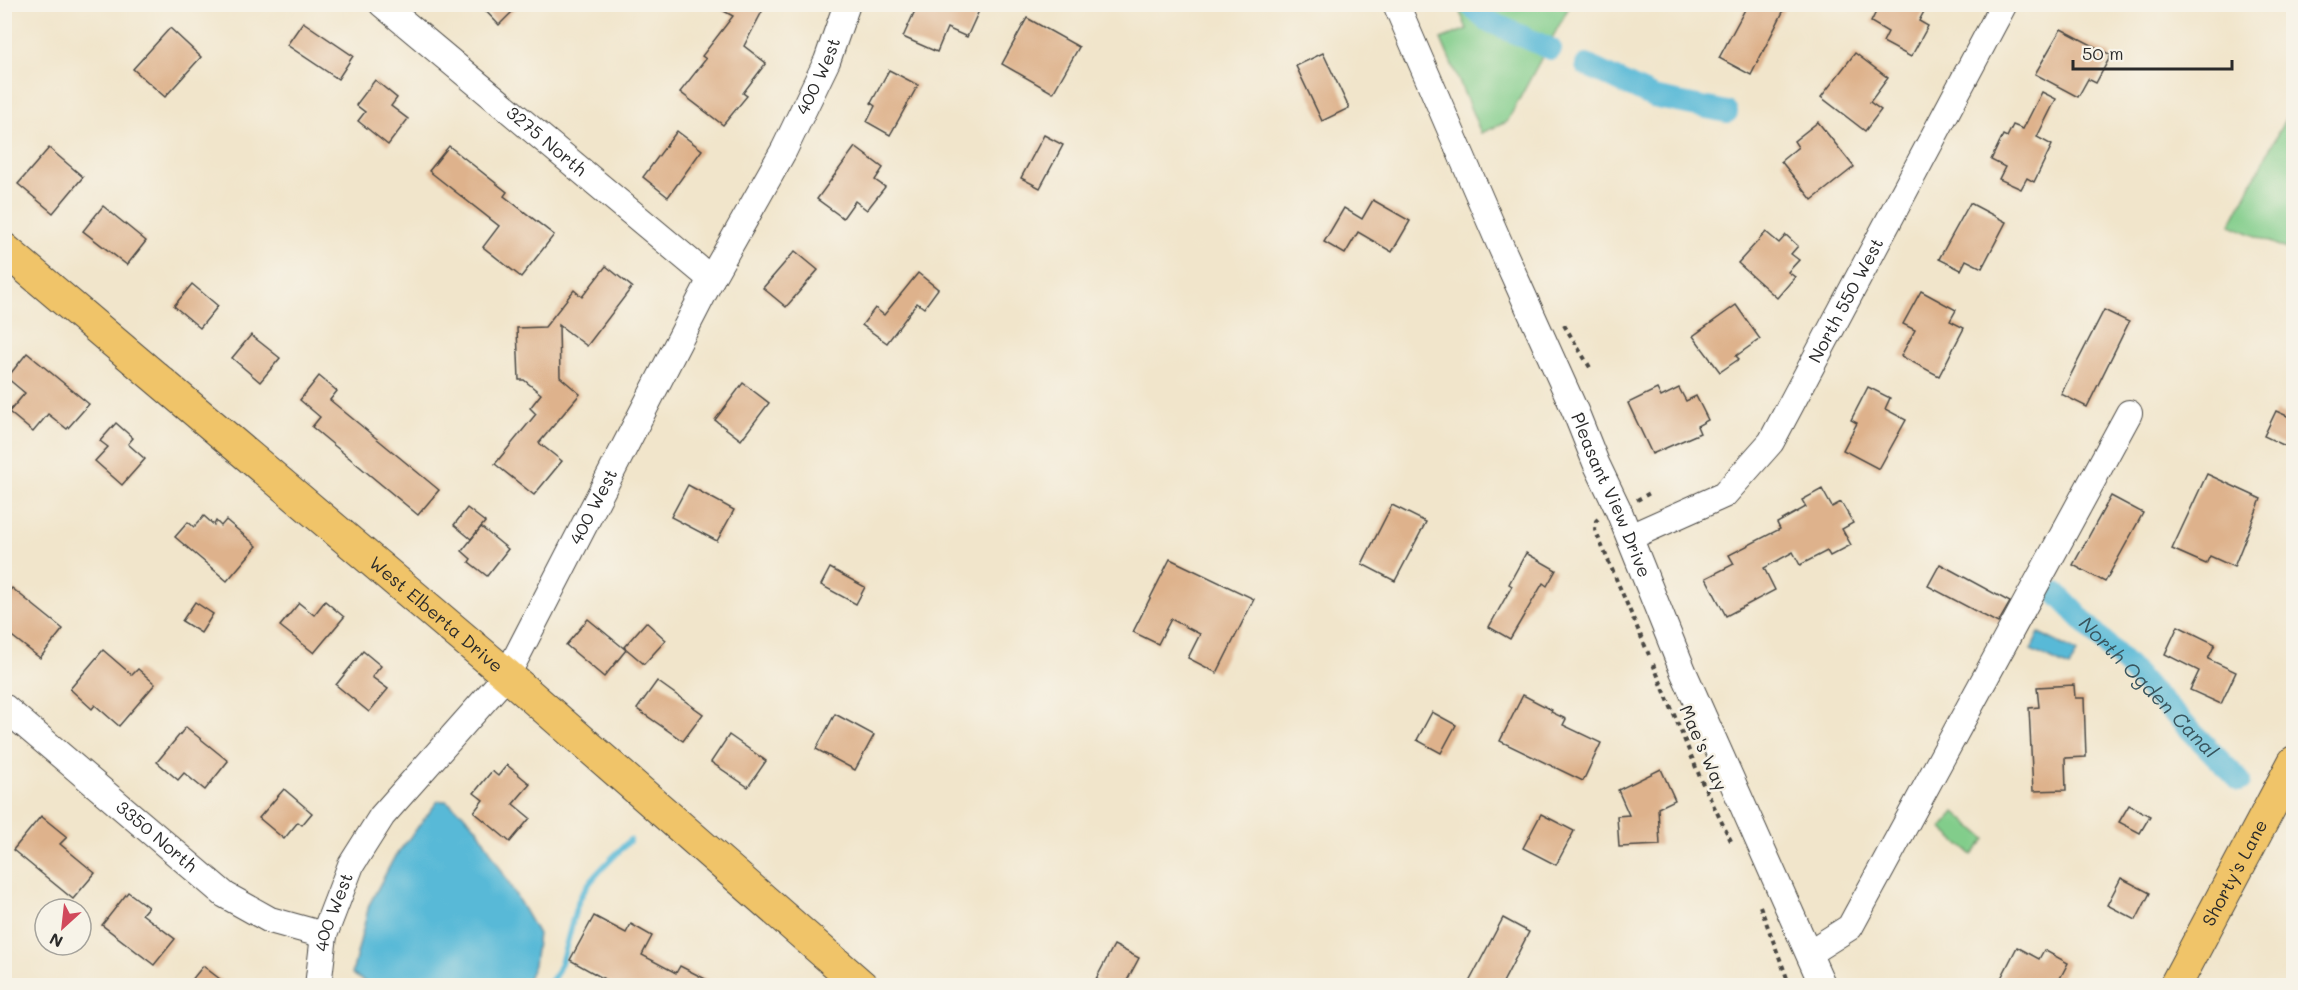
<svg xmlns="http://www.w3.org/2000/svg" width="2298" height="990" viewBox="0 0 2298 990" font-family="Mali,sans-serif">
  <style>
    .green { fill: #82cd8b; stroke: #567c5b; stroke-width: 1.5 }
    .water { fill: #59b9d7; stroke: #427281; stroke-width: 1.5 }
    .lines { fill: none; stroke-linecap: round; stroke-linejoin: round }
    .stream { stroke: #59b9d7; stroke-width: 6 }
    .canal { stroke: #59b9d7; stroke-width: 22 }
    .building { fill: #deb28c }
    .minor-casing { stroke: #494743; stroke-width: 28 }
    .major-casing { stroke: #494743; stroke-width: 34 }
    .path { stroke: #494743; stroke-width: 4; stroke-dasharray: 4.5 4.5; stroke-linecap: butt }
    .minor { stroke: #fff; stroke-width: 26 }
    .major { stroke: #f0c469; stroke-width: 32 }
    .labels { text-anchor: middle; stroke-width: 5; stroke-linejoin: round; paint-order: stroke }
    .street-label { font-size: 18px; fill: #2b2b2b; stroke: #f7f3e8 }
    .water-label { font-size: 20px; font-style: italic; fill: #39565f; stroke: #f7f3e8 }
  </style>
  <rect width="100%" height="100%" fill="#f7f3e8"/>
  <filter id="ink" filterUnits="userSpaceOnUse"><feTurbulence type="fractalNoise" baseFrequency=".0167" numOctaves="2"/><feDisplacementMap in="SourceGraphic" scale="12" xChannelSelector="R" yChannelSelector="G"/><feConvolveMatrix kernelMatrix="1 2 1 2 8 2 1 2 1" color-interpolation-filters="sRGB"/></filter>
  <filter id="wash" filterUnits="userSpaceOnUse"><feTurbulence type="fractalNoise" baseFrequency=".008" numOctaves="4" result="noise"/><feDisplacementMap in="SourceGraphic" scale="24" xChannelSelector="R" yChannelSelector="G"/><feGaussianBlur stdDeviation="1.35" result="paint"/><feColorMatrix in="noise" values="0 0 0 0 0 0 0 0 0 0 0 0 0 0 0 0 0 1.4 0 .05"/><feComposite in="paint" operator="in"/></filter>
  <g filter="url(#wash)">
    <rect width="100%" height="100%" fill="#f1e5cb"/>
    <g class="green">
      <polygon points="1457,5 1570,5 1507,122 1481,133 1441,39 1467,29"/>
      <polygon points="2293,104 2293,252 2230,225"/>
      <polygon points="1955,812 1986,839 1972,855 1941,828"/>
    </g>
    <g class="water">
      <polygon points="2039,633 2077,652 2069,668 2031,650"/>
      <polygon points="438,801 446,801 462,813 477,828 538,934 534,965 525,985 370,985 352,974 369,905 394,858"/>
    </g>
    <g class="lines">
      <path class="stream" d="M 546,986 C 565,974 570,919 579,900 C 590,877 613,858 630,840"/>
      <g class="canal">
        <polyline points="1469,4 1486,20 1551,49"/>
        <polyline points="1586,65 1653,97 1727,112"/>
        <path id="s1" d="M 2056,593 L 2240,781"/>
      </g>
    </g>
    <g id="blocks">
      <g class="building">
        <polygon points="479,4 520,4 499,25"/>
        <polygon points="711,4 766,4 744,46 766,63 743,93 747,96 723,125 680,92 706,59 702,56 733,16"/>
        <polygon points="918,4 982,4 967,37 947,28 937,52 903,37"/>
        <polygon points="1748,4 1787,4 1751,75 1719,58"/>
        <polygon points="1880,4 1928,4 1919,21 1928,26 1911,57 1883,42 1888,32 1871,22"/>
        <polygon points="1027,18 1079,47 1053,93 1002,64"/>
        <polygon points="303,22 353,56 338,79 287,45"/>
        <polygon points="170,28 201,57 165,97 133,69"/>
        <polygon points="2061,29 2111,55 2096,83 2088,79 2078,97 2035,74"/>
        <polygon points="1323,53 1349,108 1322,121 1296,66"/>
        <polygon points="1855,53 1888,78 1870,102 1881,110 1865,131 1821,97"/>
        <polygon points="889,70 918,85 890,135 867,122 875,106 871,103"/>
        <polygon points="375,80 397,98 391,106 408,119 388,145 358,121 365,112 356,105"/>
        <polygon points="2042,92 2056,99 2037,137 2052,145 2034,182 2027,178 2021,189 1999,179 2005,167 1991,160 2003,135 2007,137 2013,125 2023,129"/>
        <polygon points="1818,122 1854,167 1812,200 1781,161 1798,147 1794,141"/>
        <polygon points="677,131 702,150 668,197 643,177"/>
        <polygon points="1044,135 1063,145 1040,188 1021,178"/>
        <polygon points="449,146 507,192 504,196 554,235 521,277 483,247 499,226 429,171"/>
        <polygon points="855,147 883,168 875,180 885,187 867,210 855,201 843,218 817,199"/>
        <polygon points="49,148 83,177 53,213 18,184"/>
        <polygon points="1373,200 1410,221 1392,252 1358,232 1345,254 1324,242 1344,208 1362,219"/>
        <polygon points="1970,203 2006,222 1982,268 1966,260 1961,270 1939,259"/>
        <polygon points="103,206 146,241 127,265 83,231"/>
        <polygon points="1766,232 1779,243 1786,235 1798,246 1791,254 1799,260 1788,272 1795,277 1777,298 1738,263"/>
        <polygon points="795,251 818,270 786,307 763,288"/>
        <polygon points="606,266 632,287 587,346 559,325 560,377 580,394 539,443 562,461 534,495 495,464 536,414 530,408 541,394 524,380 519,380 517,328 545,327 574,290 582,297"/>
        <polygon points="918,273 938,289 924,308 917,303 887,343 862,325 875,308 884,315"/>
        <polygon points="192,284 218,306 200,328 174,306"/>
        <polygon points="1921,291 1956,310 1950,321 1964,328 1939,376 1901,356 1915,330 1903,324"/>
        <polygon points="1736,305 1760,339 1736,356 1739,359 1720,372 1693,336"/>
        <polygon points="2104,310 2129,322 2087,407 2061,394"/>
        <polygon points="251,335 280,358 260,382 232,358"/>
        <polygon points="27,353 89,404 67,429 48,414 33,432 9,412 25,393 7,378"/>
        <polygon points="319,376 337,391 330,400 439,490 418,515 312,427 320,417 300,400"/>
        <polygon points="743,383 769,403 741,440 715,420"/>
        <polygon points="1868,387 1890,398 1885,409 1906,420 1879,469 1843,450 1857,423 1851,420"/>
        <polygon points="1679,388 1686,401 1696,396 1708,420 1697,426 1700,433 1652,454 1628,403 1657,389 1661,397"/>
        <polygon points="2276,411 2294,419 2294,450 2264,436"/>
        <polygon points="116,423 133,438 128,444 145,459 122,485 95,461 108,447 100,441"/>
        <polygon points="2207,474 2261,499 2234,567 2210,556 2206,564 2172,549"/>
        <polygon points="688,485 734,510 717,541 671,517"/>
        <polygon points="1822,489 1832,507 1841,502 1853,523 1842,529 1851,545 1830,556 1827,551 1800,565 1793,552 1764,568 1775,590 1726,616 1706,578 1734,564 1729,555 1780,529 1777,523 1806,507 1802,500"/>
        <polygon points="2111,496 2143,513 2105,582 2073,565"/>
        <polygon points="1392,505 1426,522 1395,581 1362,564"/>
        <polygon points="467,508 485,522 471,539 454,525"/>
        <polygon points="204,516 214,525 216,521 221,526 226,520 257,546 227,581 175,537 188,522 194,527"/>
        <polygon points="481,527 508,549 487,576 469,562 471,559 462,551"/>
        <polygon points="1526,553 1556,570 1547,586 1543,583 1510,639 1489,627 1512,586 1509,584"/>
        <polygon points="1170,559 1254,599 1217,673 1188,658 1200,634 1171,619 1158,644 1133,632"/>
        <polygon points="1940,564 2010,602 1998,623 1928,586"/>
        <polygon points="830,568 865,587 856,604 821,585"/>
        <polygon points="12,588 63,629 40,658 4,630 4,597"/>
        <polygon points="325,601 344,617 314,653 280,626 299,603 314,615"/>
        <polygon points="195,602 213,614 201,633 182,621"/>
        <polygon points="588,619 626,650 604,677 566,645"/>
        <polygon points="646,622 666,640 644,664 624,647"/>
        <polygon points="2178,626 2215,644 2208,659 2236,672 2221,704 2190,690 2199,671 2165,654"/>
        <polygon points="103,650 132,675 138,669 155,684 119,726 95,705 92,709 70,689"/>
        <polygon points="363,651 381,666 372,677 388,689 369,712 336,685"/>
        <polygon points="657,681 703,714 683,741 637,709"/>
        <polygon points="2074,685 2075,698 2084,698 2086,757 2065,758 2066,790 2033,791 2029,708 2039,707 2037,687"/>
        <polygon points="1523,695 1552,710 1551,712 1566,719 1563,725 1601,743 1583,781 1500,741"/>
        <polygon points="1432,712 1456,725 1441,753 1417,740"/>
        <polygon points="835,714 874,735 855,770 816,749"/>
        <polygon points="186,727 228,761 205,790 184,773 178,780 157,762"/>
        <polygon points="729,735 766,761 748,787 711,762"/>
        <polygon points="507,765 530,784 513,804 530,818 510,842 474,812 483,800 474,793 492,771 498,776"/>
        <polygon points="1661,769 1675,800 1658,808 1660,845 1619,847 1617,816 1629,815 1618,790"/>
        <polygon points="284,789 312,813 302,825 298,822 284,839 259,818"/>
        <polygon points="2129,805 2150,816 2140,833 2119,822"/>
        <polygon points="1541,814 1574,831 1556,865 1523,848"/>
        <polygon points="41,816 67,837 60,844 95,873 73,899 13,850"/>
        <polygon points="2121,878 2150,893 2136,920 2107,905"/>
        <polygon points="128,892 148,907 142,914 175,939 154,965 102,925"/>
        <polygon points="594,916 626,933 631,924 652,936 642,955 676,973 680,966 719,986 617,986 570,960"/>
        <polygon points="1503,918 1529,932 1501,986 1467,986"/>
        <polygon points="1114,945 1139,958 1124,986 1109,986 1096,979"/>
        <polygon points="2017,947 2039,959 2044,950 2068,963 2056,986 1997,986"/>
        <polygon points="203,966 229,986 187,986"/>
      </g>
    </g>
  </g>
  <g filter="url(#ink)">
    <use href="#blocks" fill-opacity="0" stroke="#494743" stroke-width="1.5"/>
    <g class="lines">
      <defs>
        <g id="minor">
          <path id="s2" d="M 382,4 L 711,279"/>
          <path id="s3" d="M 1396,4 L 1498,240 L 1576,413 L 1596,463 L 1618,509 L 1683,671 L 1823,986"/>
          <path id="s4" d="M 1630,537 L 1724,495 L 1771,442 L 2004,4"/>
          <path id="s5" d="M 4,707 L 225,895 L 270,920 L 324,935"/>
          <polyline points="1809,953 1850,927 2129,413"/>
          <path id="s6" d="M 318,986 L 324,935 L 351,865 L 382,816 L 507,675 L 711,279 L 784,150 L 827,61 L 847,4"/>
        </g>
        <g id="major">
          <path id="s7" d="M 4,249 L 507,675 L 862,986"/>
          <path id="s8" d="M 2175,986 L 2294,762"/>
        </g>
      </defs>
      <use href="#minor" class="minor-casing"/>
      <use href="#major" class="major-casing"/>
      <g class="path">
        <polyline points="1564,325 1591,369"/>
        <polyline points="1637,500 1650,493"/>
        <polyline points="1598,519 1596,521 1595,530 1649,655"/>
        <polyline points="1653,664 1702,782 1731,841"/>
        <polyline points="1760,906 1790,986"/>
      </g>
      <use href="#minor" class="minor"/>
      <use href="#major" class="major"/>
    </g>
  </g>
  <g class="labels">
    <g class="street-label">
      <text dy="6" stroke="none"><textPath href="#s6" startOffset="1048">400 West</textPath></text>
      <text dy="6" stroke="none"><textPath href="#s2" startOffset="214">3275 North</textPath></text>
      <text dy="6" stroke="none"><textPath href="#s4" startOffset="334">North 550 West</textPath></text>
      <text dy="6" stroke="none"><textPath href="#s3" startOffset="536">Pleasant View Drive</textPath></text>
      <text dy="6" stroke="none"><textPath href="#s6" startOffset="562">400 West</textPath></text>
      <text dy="6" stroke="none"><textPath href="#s7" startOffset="566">West Elberta Drive</textPath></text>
      <text transform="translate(1703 748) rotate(66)" y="6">Mae's Way</text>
      <text dy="6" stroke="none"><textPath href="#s5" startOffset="200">3350 North</textPath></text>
      <text dy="6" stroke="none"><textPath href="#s8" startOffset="128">Shorty's Lane</textPath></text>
      <text dy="6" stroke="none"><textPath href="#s6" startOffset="76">400 West</textPath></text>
    </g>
    <g class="water-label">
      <text dy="7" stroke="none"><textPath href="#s1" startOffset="132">North Ogden Canal</textPath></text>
    </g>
  </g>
  <rect width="2298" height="990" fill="none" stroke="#f7f3e8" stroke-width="24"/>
  <g transform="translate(63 927) rotate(207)"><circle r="28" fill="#f7f3e8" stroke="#a5a39c" stroke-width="1.5"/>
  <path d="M0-4.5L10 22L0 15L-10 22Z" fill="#d1495b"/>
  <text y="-9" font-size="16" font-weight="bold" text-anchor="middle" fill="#2b2b2b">N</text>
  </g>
  <path d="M2073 60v9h159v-9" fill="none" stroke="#2b2b2b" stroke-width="3"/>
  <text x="2082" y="60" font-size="18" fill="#2b2b2b" stroke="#f7f3e8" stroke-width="4.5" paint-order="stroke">50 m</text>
</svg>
